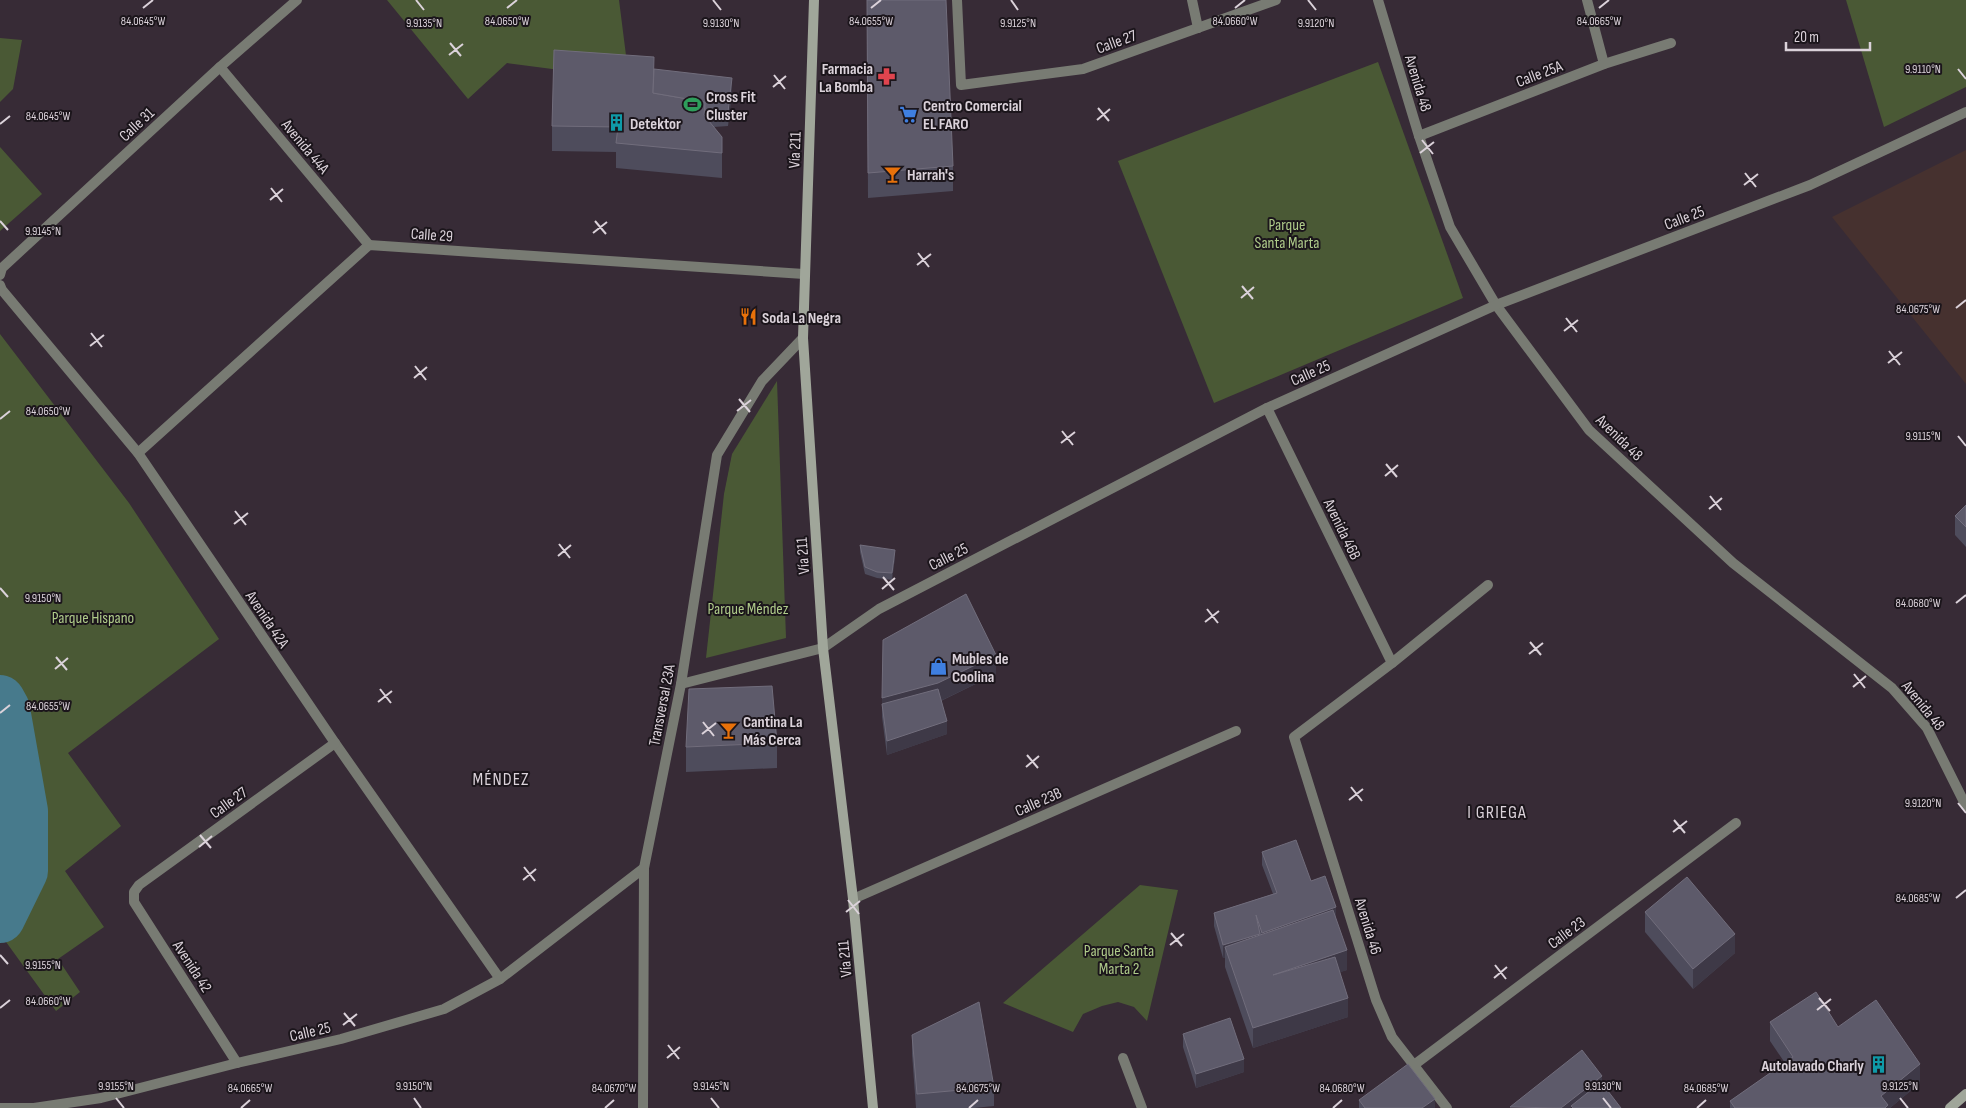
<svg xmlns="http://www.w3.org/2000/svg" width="1966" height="1108" viewBox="0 0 1966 1108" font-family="'Sofia Sans Condensed',sans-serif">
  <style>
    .education { fill: #46312f }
    .green { fill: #4a5935 }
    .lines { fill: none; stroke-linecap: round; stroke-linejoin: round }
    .river { stroke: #477a8c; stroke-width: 50 }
    .street { stroke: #787b73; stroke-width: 10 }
    .secondary { stroke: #a0a69a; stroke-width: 10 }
    .wall { fill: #4e4c5c }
    .shaded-wall { fill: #3e3947 }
    .building { fill: #5d5a6a; stroke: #716d7c }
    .ticks { fill: none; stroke: #dbd2da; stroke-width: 2 }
    .labels { text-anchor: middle; stroke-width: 4; stroke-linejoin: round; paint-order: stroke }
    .street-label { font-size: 16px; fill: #dbd2da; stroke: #1b151b }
    .poi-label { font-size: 16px; font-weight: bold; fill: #dbd2da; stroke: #1b151b; text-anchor: start }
    .park-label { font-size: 16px; fill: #afcb8a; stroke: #1b151b }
    .neighbourhood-label { font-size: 18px; letter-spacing: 1px; fill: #dbd2da; stroke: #1b151b }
    .ticks-label { font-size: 12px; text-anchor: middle; fill: #dbd2da; stroke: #1b151b; stroke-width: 4; stroke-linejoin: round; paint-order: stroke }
  </style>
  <rect width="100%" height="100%" fill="#372b36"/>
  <polygon class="education" points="1966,150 1966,384 1832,217"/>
  <g class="green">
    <polygon points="387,0 619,0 629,79 507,63 468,99"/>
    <polygon points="1846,0 1966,0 1966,87 1884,127"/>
    <polygon points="0,38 22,40 13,89 0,102"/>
    <polygon points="1378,62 1463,298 1214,403 1118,161"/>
    <polygon points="0,147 42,194 0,231"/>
    <polygon points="0,334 129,503 219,639 68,753 121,826 65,871 104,927 58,959 80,992 56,1011 1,935 30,871 31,812 16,710 0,681"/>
    <polygon points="777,381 786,638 706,658 724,494 732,454"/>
    <polygon points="1140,885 1178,890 1147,1021 1134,1007 1118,1002 1102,1006 1083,1014 1073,1032 1003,1003"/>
  </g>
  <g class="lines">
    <polyline class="river" points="0,700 5,709 23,811 23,871 0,918"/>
    <g class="street">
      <polyline points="957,0 961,85 1083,69 1276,0"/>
      <polyline points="1192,0 1198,28"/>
      <polyline points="1378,0 1419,136 1450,227 1496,305 1589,430 1733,563 1892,688 1927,728 1966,806"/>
      <polyline points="1587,0 1604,64"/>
      <polyline points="220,67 369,245"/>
      <polyline points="1419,136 1604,64 1671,43"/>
      <polyline points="0,275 2,268 220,67 297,0"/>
      <polyline points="0,285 2,290 138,453 335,743 500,979"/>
      <polyline points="1267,408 1392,663"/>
      <polyline points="138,453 369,245 804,274"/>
      <polyline points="681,684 823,648 879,609 1267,408 1496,305 1810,185 1966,112"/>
      <polyline points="853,899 1236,731"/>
      <polyline points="1123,1058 1142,1108"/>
      <polyline points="237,1063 134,902 134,892 139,885 335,743"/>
      <polyline points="1414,1065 1736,823"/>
      <polyline points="0,1108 34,1108 101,1098 237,1063 341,1039 444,1009 500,979 644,868"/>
      <polyline points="643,1108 644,868 681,684 717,455 762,381 803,338"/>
      <polyline points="1447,1108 1392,1037 1376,1000 1294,737 1392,663 1488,585"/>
    </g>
    <g class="secondary">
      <polyline points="814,0 803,338 823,648 853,899 873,1108"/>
      <polyline points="1950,1108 1966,1094"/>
    </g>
  </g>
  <g class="wall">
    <polygon points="867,0 953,166 953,191 868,198"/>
    <polygon points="654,69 732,92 728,126 714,127 722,137 722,178 616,168 616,152 552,151 552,126"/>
    <polygon points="1966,505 1966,547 1955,535 1955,516"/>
    <polygon points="860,545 895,557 892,580 877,578 865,574 860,552"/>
    <polygon points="996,674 941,701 947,734 887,755 882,717 882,698"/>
    <polygon points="777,743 777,768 686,772 686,747"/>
    <polygon points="1262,852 1311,881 1336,919 1347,970 1340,972 1348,1017 1253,1048 1225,967 1225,958 1223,958 1214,926 1214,913 1273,894 1262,865"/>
    <polygon points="1645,912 1735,953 1693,989 1645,932"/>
    <polygon points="1770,1022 1838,1027 1920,1083 1890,1108 1730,1108 1730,1101 1785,1063 1770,1041"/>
    <polygon points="1183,1034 1244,1072 1196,1088 1183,1047"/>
    <polygon points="912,1035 994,1087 994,1106 974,1108 916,1108 912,1054"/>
    <polygon points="1359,1100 1435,1108 1359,1108"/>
  </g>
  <g class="shaded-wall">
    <polygon points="732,78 732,92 728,126 728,112"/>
    <polygon points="895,550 895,557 892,580 892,573"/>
    <polygon points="996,655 996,674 938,702 882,704 882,698"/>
    <polygon points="947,721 947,734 887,755 887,741"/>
    <polygon points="1336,907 1336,920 1262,947 1262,933"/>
    <polygon points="1260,934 1260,947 1225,947 1225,958 1223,958 1223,945"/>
    <polygon points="1735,934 1735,953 1693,989 1693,969"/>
    <polygon points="1347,950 1347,970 1273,995 1273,975"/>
    <polygon points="1348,998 1348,1017 1253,1048 1253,1028"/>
    <polygon points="1244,1059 1244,1072 1196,1088 1196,1074"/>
    <polygon points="1920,1064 1920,1083 1890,1108 1881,1108 1881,1096"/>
    <polygon points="1602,1076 1602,1089 1571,1106 1571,1108 1561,1108"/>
    <polygon points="1435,1099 1435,1108 1422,1108"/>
  </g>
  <g class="building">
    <polygon points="867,0 946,0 953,166 868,173"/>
    <polygon points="554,50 654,57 653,93 705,102 704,115 722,137 722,153 616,143 618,127 552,126"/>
    <polygon points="654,69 732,78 728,112 705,114 705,102 653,93"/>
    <polygon points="1966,505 1966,527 1955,516"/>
    <polygon points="860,545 895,550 892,573 877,572 865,567"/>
    <polygon points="966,594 996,655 938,683 882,698 883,640"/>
    <polygon points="772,686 777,743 686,747 689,689"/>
    <polygon points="938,689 947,721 887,741 882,704"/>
    <polygon points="1296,840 1311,881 1325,876 1336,907 1262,933 1256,915 1260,934 1223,945 1214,913 1277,893 1262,852"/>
    <polygon points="1687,877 1735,934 1693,969 1645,912"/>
    <polygon points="1333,910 1347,950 1273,975 1335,957 1348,998 1253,1028 1225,947"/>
    <polygon points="1816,992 1838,1027 1876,1000 1920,1064 1881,1096 1888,1105 1885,1108 1735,1108 1730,1101 1793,1057 1770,1022"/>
    <polygon points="979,1002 994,1087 917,1094 912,1035"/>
    <polygon points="1230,1018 1244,1059 1196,1074 1183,1034"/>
    <polygon points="1582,1050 1602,1076 1561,1108 1510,1107"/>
    <polygon points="1408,1064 1435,1099 1422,1108 1365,1108 1359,1100"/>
    <polygon points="1601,1082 1621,1108 1573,1108 1571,1106"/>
  </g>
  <path class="ticks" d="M 416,0 L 424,10M 713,0 L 721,10M 1011,0 L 1018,10M 1308,0 L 1316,10M 143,8 L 153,0M 507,8 L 517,0M 871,8 L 881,0M 1235,8 L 1245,0M 1599,8 L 1609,0M 450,43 L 461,56M 449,55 L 463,44M 1958,69 L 1966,79M 774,75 L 785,89M 773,87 L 786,76M 1098,108 L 1109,121M 1097,120 L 1110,109M 0,124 L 10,116M 1422,140 L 1433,154M 1420,153 L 1434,142M 1745,173 L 1756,187M 1744,185 L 1758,174M 271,188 L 282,202M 270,200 L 283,189M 0,221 L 8,230M 595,221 L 606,234M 593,233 L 607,222M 918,253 L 929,267M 917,265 L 931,254M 1242,286 L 1253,299M 1241,298 L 1254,287M 1956,308 L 1966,300M 1566,318 L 1577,332M 1564,331 L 1578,320M 91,333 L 102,347M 90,346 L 104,335M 1889,351 L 1900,365M 1888,363 L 1902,352M 415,366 L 426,380M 414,378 L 427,367M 739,399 L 750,412M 737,411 L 751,400M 0,419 L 10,411M 1062,431 L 1073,445M 1958,436 L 1966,446M 1061,443 L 1075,432M 1386,464 L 1397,477M 1385,476 L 1398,465M 1710,496 L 1721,510M 1709,509 L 1722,498M 235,511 L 246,525M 234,524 L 248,513M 559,544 L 570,558M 558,556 L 571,545M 883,577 L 894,590M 0,588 L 8,597M 882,589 L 895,578M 1956,603 L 1966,595M 1207,609 L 1218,623M 1205,622 L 1219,611M 1530,642 L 1541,655M 1529,654 L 1543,643M 56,657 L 67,670M 55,669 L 68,658M 1854,674 L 1865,688M 1853,687 L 1866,676M 380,689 L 391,703M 378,702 L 392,691M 0,713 L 10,705M 703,722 L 714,736M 702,734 L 716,723M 1027,755 L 1038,768M 1026,767 L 1039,756M 1351,787 L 1362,801M 1349,800 L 1363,789M 1958,803 L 1966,813M 1674,820 L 1685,833M 1673,832 L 1687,821M 200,835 L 211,848M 199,847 L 212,836M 524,867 L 535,881M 523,880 L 536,869M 1956,898 L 1966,890M 848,900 L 859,914M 846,912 L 860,901M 1171,933 L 1182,946M 1170,945 L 1184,934M 0,955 L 8,964M 1495,965 L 1506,979M 1494,978 L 1507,967M 1819,998 L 1830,1011M 0,1008 L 10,1000M 1817,1010 L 1831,999M 344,1013 L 355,1026M 343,1025 L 357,1014M 668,1045 L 679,1059M 667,1058 L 680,1047M 116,1098 L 124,1108M 414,1098 L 421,1108M 711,1098 L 719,1108M 1603,1098 L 1611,1108M 1900,1098 L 1908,1108M 241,1108 L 250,1100M 605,1108 L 614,1100M 969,1108 L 978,1100M 1333,1108 L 1342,1100M 1697,1108 L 1706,1100"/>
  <defs>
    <symbol id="pharmacy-bare" viewBox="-9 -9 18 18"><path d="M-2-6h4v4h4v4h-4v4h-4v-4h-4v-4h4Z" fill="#e0444e" stroke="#1b151b" stroke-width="2.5" paint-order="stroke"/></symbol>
    <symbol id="stadium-bare" viewBox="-9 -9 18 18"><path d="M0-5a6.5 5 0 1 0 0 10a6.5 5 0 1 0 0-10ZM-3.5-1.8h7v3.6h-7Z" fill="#2e9e5b" stroke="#1b151b" stroke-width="2.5" paint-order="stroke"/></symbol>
    <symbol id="supermarket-bare" viewBox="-9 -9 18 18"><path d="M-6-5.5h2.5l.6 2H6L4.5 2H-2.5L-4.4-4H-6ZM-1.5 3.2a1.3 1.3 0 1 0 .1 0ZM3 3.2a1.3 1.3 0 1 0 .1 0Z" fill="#3f7fe0" stroke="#1b151b" stroke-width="2.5" paint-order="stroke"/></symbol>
    <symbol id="building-bare" viewBox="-9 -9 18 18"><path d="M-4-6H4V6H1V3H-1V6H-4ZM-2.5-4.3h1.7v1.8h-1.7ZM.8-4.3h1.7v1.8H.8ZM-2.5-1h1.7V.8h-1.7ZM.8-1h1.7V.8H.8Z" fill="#0f9aa8" stroke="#1b151b" stroke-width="2.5" paint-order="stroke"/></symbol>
    <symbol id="bar-bare" viewBox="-9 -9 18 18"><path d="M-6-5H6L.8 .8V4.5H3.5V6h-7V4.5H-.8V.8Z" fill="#e8710a" stroke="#1b151b" stroke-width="2.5" paint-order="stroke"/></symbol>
    <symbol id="restaurant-bare" viewBox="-9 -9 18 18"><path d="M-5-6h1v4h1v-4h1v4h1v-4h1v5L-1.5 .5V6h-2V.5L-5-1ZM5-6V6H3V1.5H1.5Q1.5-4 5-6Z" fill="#e8710a" stroke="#1b151b" stroke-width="2.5" paint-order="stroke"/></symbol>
    <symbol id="shop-bare" viewBox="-9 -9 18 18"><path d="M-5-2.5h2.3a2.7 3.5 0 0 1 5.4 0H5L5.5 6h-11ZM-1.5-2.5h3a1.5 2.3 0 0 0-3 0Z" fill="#3f7fe0" stroke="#1b151b" stroke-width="2.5" paint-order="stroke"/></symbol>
  </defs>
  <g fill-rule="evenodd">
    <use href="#pharmacy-bare" x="874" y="64" width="25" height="25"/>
    <use href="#stadium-bare" x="680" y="92" width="25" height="25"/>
    <use href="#supermarket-bare" x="896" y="102" width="25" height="25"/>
    <use href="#building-bare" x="604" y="110" width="25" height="25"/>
    <use href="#bar-bare" x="880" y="162" width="25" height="25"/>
    <use href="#restaurant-bare" x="736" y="304" width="25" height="25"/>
    <use href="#shop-bare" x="926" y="654" width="25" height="25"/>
    <use href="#bar-bare" x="716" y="718" width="25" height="25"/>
    <use href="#building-bare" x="1866" y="1052" width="25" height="25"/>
  </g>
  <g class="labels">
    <g class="street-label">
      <text transform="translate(1116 41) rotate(-20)" y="6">Calle 27</text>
      <text transform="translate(1539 73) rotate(-21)" y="6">Calle 25A</text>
      <text transform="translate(1419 83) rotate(73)" y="6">Avenida 48</text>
      <text transform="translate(136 124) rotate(-43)" y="6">Calle 31</text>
      <text transform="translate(306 146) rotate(50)" y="6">Avenida 44A</text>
      <text transform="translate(794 150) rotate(-88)" y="6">Vía 211</text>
      <text transform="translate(1684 217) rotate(-21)" y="6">Calle 25</text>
      <text transform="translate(432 234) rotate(4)" y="6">Calle 29</text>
      <text transform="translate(1310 372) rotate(-24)" y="6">Calle 25</text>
      <text transform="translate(1620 437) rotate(44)" y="6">Avenida 48</text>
      <text transform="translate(1343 529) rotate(64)" y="6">Avenida 46B</text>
      <text transform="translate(802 556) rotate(-94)" y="6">Vía 211</text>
      <text transform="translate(948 556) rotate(-27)" y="6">Calle 25</text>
      <text transform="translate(268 619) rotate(56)" y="6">Avenida 42A</text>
      <text transform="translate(661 705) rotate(-79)" y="6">Transversal 23A</text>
      <text transform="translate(1924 705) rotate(51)" y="6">Avenida 48</text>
      <text transform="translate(1038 801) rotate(-24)" y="6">Calle 23B</text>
      <text transform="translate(228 802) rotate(-36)" y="6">Calle 27</text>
      <text transform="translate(1369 926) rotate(73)" y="6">Avenida 46</text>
      <text transform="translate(1566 932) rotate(-37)" y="6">Calle 23</text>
      <text transform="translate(844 959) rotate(-95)" y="6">Vía 211</text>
      <text transform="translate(193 966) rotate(57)" y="6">Avenida 42</text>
      <text transform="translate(310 1031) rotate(-13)" y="6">Calle 25</text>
    </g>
    <g class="poi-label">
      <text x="873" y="74" text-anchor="end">Farmacia<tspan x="873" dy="18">La Bomba</tspan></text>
      <text x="706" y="102">Cross Fit<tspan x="706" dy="18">Cluster</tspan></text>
      <text x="923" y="111">Centro Comercial<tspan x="923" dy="18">EL FARO</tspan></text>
      <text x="630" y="129">Detektor</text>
      <text x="907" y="180">Harrah's</text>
      <text x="762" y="323">Soda La Negra</text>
      <text x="952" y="664">Mubles de<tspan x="952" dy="18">Coolina</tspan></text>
      <text x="743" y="727">Cantina La<tspan x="743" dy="18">Más Cerca</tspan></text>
      <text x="1864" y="1071" text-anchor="end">Autolavado Charly</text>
    </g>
    <g class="park-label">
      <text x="1287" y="230">Parque<tspan x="1287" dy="18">Santa Marta</tspan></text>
      <text x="748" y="614">Parque Méndez</text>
      <text x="93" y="623">Parque Hispano</text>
      <text x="1119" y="956">Parque Santa<tspan x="1119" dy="18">Marta 2</tspan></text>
    </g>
    <g class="neighbourhood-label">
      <text x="501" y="785">MÉNDEZ</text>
      <text x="1497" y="818">I GRIEGA</text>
    </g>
  </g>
  <g class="ticks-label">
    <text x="143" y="25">84.0645°W</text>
    <text x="507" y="25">84.0650°W</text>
    <text x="871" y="25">84.0655°W</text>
    <text x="1235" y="25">84.0660°W</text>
    <text x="1599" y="25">84.0665°W</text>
    <text x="424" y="27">9.9135°N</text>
    <text x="721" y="27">9.9130°N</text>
    <text x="1018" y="27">9.9125°N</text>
    <text x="1316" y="27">9.9120°N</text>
    <text x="1923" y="73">9.9110°N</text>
    <text x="48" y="120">84.0645°W</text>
    <text x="43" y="235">9.9145°N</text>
    <text x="1918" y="313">84.0675°W</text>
    <text x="48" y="415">84.0650°W</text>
    <text x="1923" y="440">9.9115°N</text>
    <text x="43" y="602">9.9150°N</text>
    <text x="1918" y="607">84.0680°W</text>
    <text x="48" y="710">84.0655°W</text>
    <text x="1923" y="807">9.9120°N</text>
    <text x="1918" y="902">84.0685°W</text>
    <text x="43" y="969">9.9155°N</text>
    <text x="48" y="1005">84.0660°W</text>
    <text x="116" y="1090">9.9155°N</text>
    <text x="414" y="1090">9.9150°N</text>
    <text x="711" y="1090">9.9145°N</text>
    <text x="1603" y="1090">9.9130°N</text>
    <text x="1900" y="1090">9.9125°N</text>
    <text x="250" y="1092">84.0665°W</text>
    <text x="614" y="1092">84.0670°W</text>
    <text x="978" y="1092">84.0675°W</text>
    <text x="1342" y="1092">84.0680°W</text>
    <text x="1706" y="1092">84.0685°W</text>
  </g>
  <path d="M1786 42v8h84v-8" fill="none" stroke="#dbd2da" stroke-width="2.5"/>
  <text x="1794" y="42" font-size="15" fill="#dbd2da" stroke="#1b151b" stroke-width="4" paint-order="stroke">20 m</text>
</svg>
